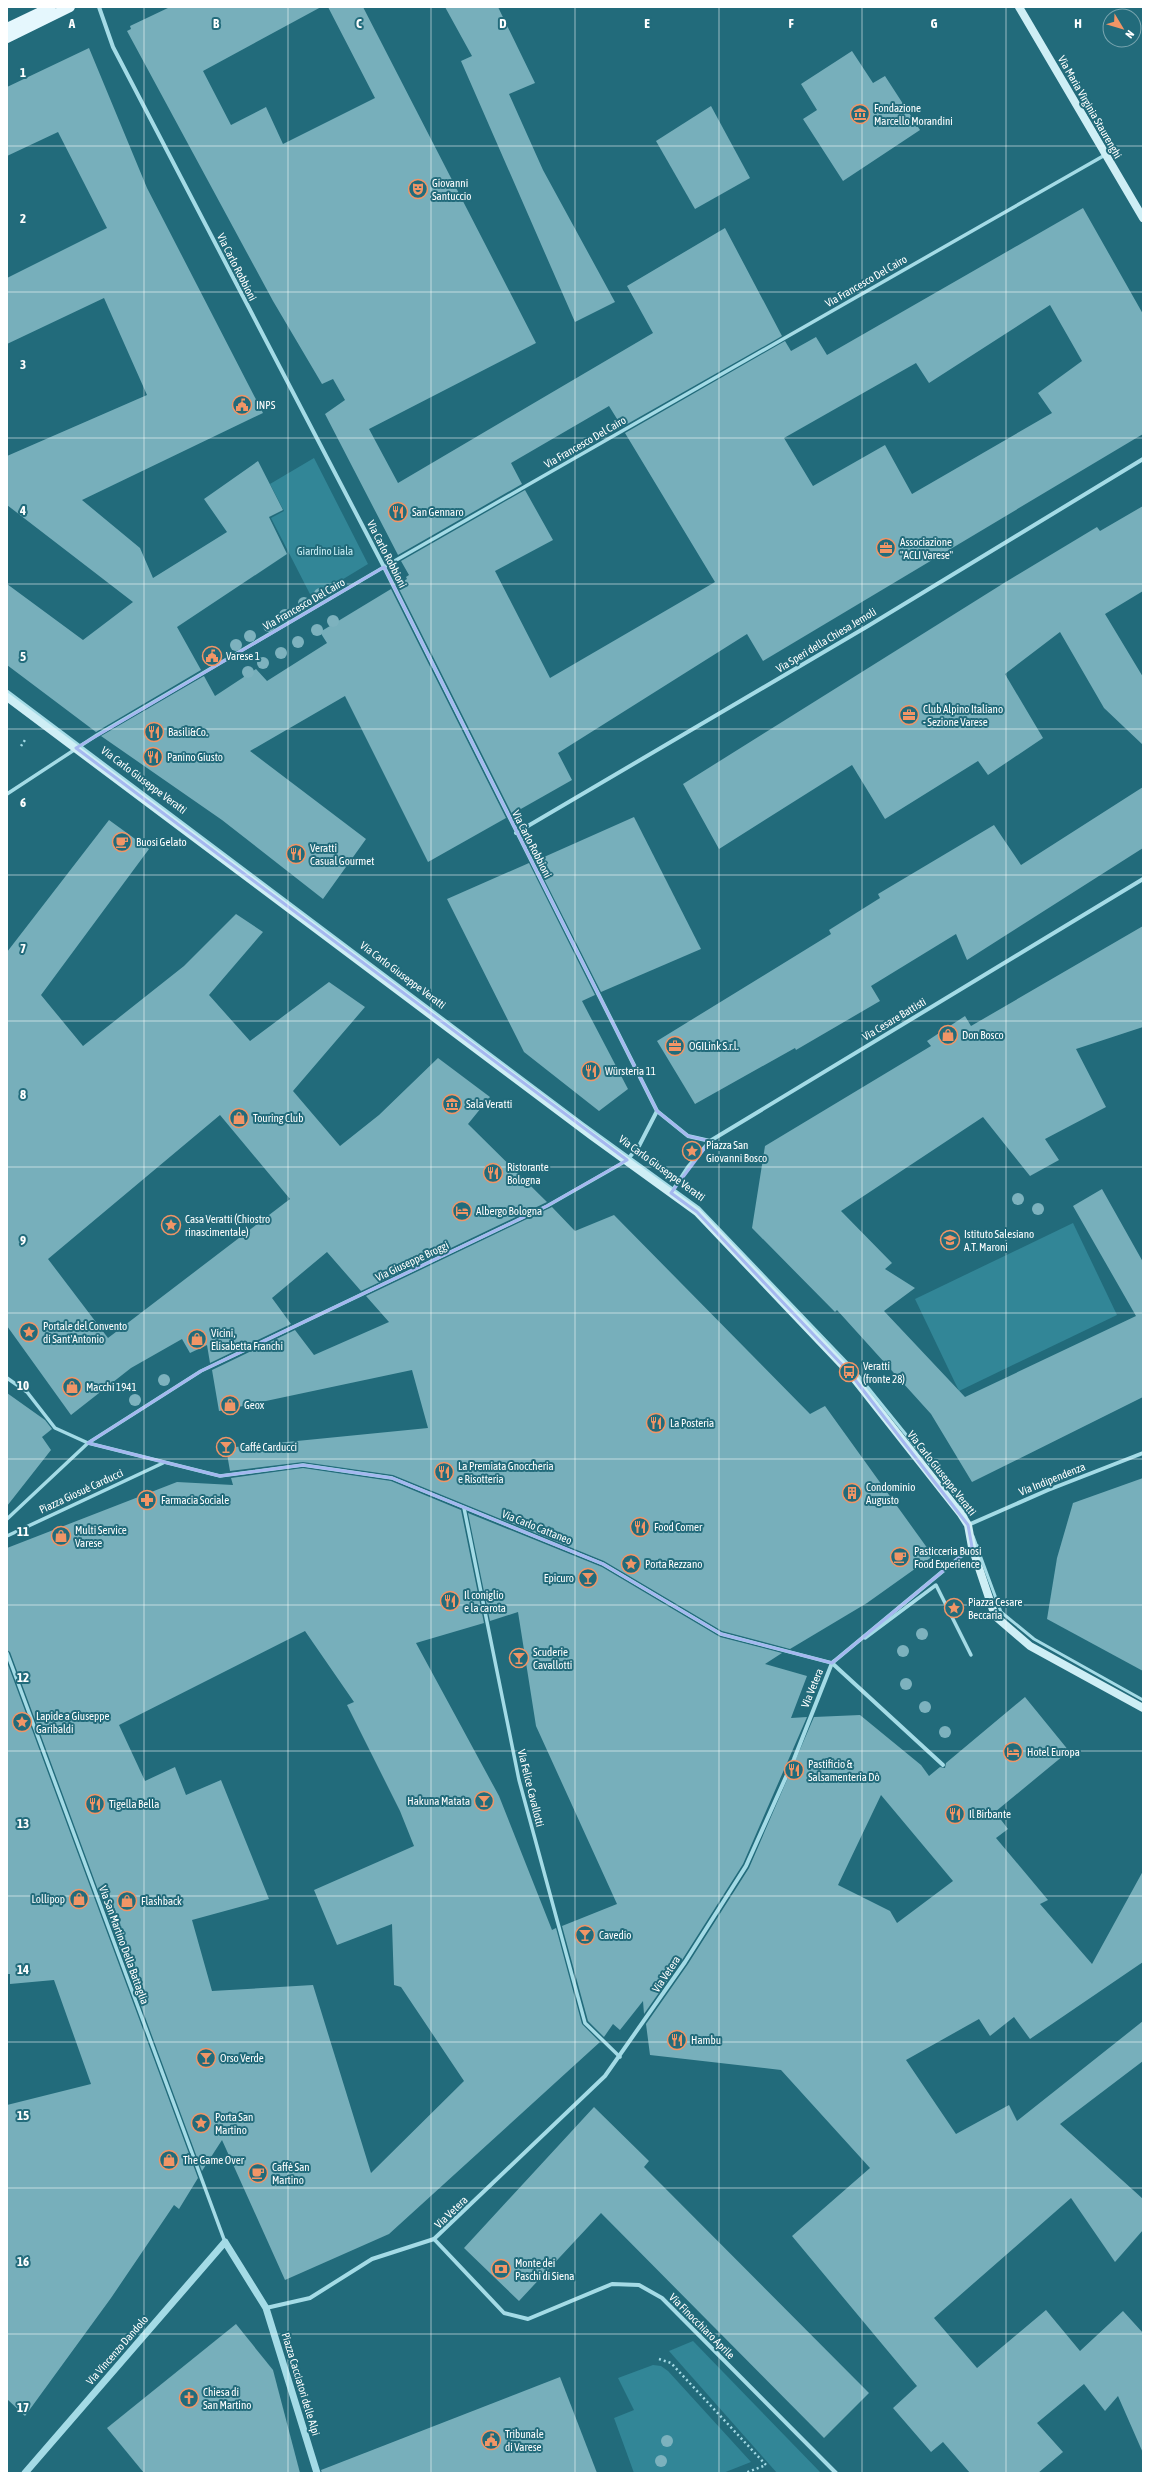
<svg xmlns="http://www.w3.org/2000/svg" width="1150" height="2480" viewBox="0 0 1150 2480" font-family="'Asap Condensed',sans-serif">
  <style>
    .green { fill: #328697 }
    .building { fill: #77afbb; fill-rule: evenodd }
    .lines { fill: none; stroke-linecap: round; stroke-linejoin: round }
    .path { stroke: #a4dbe6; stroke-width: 2.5; stroke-dasharray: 2 3; stroke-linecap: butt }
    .service { stroke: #a4dbe6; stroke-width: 3 }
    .pedestrian { stroke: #a4dbe6; stroke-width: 3.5 }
    .minor { stroke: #a4dbe6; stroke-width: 4 }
    .tertiary { stroke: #a4dbe6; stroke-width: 7 }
    .secondary { stroke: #ceeef5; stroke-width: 8 }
    .primary { stroke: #e5f7fd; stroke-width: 10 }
    .tree { fill: #7db2be }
    .marked { fill: none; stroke: #a5b8ef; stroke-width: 3; stroke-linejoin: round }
    .grid { fill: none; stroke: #fff; stroke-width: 1; stroke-opacity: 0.55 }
    .labels { text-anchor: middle; stroke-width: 4; stroke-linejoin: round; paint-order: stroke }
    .street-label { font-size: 11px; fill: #fff; stroke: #226b7b }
    .poi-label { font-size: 11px; fill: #fff; stroke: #226b7b; text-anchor: start }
    .park-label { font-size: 11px; fill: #c8edf4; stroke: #226b7b }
    .grid-label { font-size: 13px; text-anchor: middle; font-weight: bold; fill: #fff; stroke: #226b7b; stroke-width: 4; stroke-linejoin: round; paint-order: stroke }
  </style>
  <rect width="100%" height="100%" fill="#226b7b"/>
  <g class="green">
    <polygon points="314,458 368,564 312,598 271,518 284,511 270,484"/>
    <polygon points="1073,1223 1117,1315 959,1391 915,1299"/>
    <polygon points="693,2341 821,2473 777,2473 669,2351"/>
    <polygon points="653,2365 661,2366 668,2371 751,2462 723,2473 634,2473 614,2418 634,2410 618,2378"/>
  </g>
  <g class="building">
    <polygon points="170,7 321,7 203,71 231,125 266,107 283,144 375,98 328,7 363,7 536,343 369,429 398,483 653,333 627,286 725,228 782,336 622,427 609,406 511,463 522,484 398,555 325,414 345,400 333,379 322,384 273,301 127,31 131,29 130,26"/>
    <polygon points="445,7 498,7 535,83 509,94 543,170 615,302 575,322 461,61 472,56"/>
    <polygon points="89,48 147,188 263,413 82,500 140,548 153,578 227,532 204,499 258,461 283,510 269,517 287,554 177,627 201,670 96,732 7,665 7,584 83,640 133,602 7,505 7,456 147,395 104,298 7,344 7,278 107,228 58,132 7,156 7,87"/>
    <polygon points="852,51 873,83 885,76 920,130 843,181 803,119 817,110 801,84"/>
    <polygon points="711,106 750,178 695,209 656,141"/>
    <path d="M 1083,208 L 1143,314 L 1143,434 L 763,661 L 747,634 L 558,753 L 572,780 L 512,814 L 397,585 L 407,579 L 406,577 L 409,575 L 401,561 L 525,490 L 553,540 L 495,571 L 550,678 L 715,582 L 625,433 L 785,341 L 791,351 L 816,337 L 827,355 ZM 1050,305 L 1082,361 L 1038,393 L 1052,413 L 912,494 L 885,445 L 813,486 L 784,438 L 916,363 L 929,383 Z"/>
    <polygon points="1143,506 1143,591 1105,614 1143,677 1143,745 1104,708 1060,632 1005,674 1043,738 988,775 978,761 885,819 852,765 719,849 683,784 1004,583 1097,527 1100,531"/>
    <polygon points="391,589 506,818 428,862 345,696 250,751 366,839 323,899 222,820 101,736 204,676 215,696 256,669 267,681 327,643 320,632"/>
    <polygon points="1143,787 1143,848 967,960 956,934 871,986 880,1001 796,1050 795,1048 695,1104 657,1041 831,934 829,930 880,898 878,894 994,825 1021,865"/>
    <polygon points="634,817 701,949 601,992 535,861"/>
    <path d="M 109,820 L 149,849 L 41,995 L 83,1046 L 184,966 L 236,914 L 263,932 L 209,995 L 250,1041 L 329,982 L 365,1007 L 293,1091 L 340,1146 L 379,1115 L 438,1058 L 490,1097 L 468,1124 L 547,1202 L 361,1291 L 327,1252 L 272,1298 L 291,1324 L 210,1363 L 207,1345 L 190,1353 L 182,1339 L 131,1368 L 71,1415 L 7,1326 L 7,952 ZM 220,1115 L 290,1199 L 108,1338 L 48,1259 Z"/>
    <polygon points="529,863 595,995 582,1001 628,1089 599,1111 524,1052 447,899"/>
    <polygon points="1143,926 1143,1027 1076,1049 1106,1107 1045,1139 1059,1160 1030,1176 983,1117 841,1211 892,1263 885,1269 915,1288 884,1311 965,1397 1136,1316 1073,1206 1102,1189 1143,1262 1143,1397 972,1482 931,1414 837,1310 835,1312 752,1228 765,1146 931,1046 927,1041 965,1016 971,1026"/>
    <polygon points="552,1207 575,1231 614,1215 810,1414 825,1406 933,1556 867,1603 790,1649 722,1631 604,1561 393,1475 303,1462 230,1471 226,1448 428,1428 412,1370 219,1411 212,1370 295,1330 314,1355 389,1322 366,1296"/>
    <polygon points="7,1393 45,1420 52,1429 42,1437 51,1450 7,1506"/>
    <path d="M 303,1468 L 391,1481 L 461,1510 L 484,1623 L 416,1643 L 499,1796 L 552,1930 L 556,1928 L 582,2024 L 600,2042 L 389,2234 L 285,2280 L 222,2140 L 202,2171 L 10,1652 L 7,1650 L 7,1548 L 177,1482 L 233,1485 L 231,1478 ZM 305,1631 L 354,1702 L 347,1705 L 400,1811 L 414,1846 L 314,1890 L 337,1945 L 392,1924 L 394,1985 L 401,1987 L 464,2081 L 371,2173 L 313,1985 L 212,1991 L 192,1920 L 269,1899 L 221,1780 L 186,1795 L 175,1767 L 145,1781 L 119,1725 Z"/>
    <polygon points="1143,1478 1143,1671 1047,1619 1057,1558 1073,1503"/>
    <polygon points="468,1513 602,1567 720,1637 782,1653 765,1664 807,1676 791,1718 807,1717 743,1864 682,1960 644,2014 643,2001 620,2030 613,2024 604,2037 588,2021 562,1926 617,1904 536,1726 518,1612 490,1621"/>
    <polygon points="7,1662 198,2178 179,2209 174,2205 111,2298 25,2416 7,2399 7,2105 91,2084 54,1980 10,1984 10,1974 7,1974"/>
    <path d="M 1025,1697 L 1069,1751 L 995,1812 L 1008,1829 L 996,1838 L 1048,1900 L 1040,1904 L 1092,1964 L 1143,1871 L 1143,1962 L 1030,2039 L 1014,2017 L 990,2036 L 979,2019 L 906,2060 L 956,2134 L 1009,2105 L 1017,2121 L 1143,2021 L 1143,2061 L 1060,2124 L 1143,2199 L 1143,2230 L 1115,2262 L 1071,2198 L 934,2318 L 977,2368 L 1046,2310 L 1080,2351 L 1123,2311 L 1143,2333 L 1143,2453 L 1118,2396 L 1105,2411 L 1084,2384 L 1037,2423 L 1063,2452 L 1038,2473 L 970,2473 L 943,2442 L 931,2452 L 893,2408 L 917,2386 L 792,2236 L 870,2168 L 781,2070 L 650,2055 L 646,2024 L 688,1964 L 749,1868 L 814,1717 L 860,1715 L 921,1765 L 929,1776 L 940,1767 L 945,1768 L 946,1763 ZM 881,1795 L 953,1881 L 897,1923 L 890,1911 L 838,1885 Z"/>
    <polygon points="594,2107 649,2161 644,2167 869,2393 824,2438 601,2213 519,2301 464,2248"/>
    <polygon points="236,2324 273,2370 300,2473 144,2473 107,2428"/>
    <polygon points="560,2377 597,2473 322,2473 321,2470"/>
  </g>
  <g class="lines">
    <g class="path">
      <polyline points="21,746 25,740"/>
      <polyline points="659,2359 671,2363 766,2465 745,2473"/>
    </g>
    <g class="service">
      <polyline points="7,691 583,1124 699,1208 853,1369 958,1499 966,1516"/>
      <polyline points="973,1536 1001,1612 1034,1639 1143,1700"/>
    </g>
    <g class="pedestrian">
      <polyline points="7,794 97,735 384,567 1105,155"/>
      <polyline points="7,1378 27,1392 55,1428 88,1443 220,1476 303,1465 392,1478 603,1564 721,1634 832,1663 834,1661"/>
      <polyline points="464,1508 519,1780 585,2023 620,2057"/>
      <polyline points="7,1519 88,1443 201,1371 547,1206 626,1161"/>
      <polyline points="7,1536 163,1463"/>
      <polyline points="865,1638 936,1585 971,1655"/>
      <polyline points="7,1653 225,2242"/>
    </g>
    <g class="minor">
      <polyline points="99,7 113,47 384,567 657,1111 688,1136 710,1141"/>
      <polyline points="516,833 868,626 1143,459"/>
      <polyline points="627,1160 639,1146 657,1111"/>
      <polyline points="671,1193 688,1167 710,1141 1143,879"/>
      <polyline points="968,1525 1048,1490 1143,1453"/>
      <polyline points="832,1663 943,1765"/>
      <polyline points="434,2239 504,2313 528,2319 612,2284 639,2285 662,2298 836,2473"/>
      <polyline points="266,2308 310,2298 372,2259 434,2239 605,2076 685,1962 746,1866 794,1759 832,1663 972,1547 977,1546"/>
    </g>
    <polyline class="tertiary" points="25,2473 225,2242 266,2308 317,2473"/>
    <g class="secondary">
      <polyline points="1019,7 1143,218"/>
      <polyline points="7,697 592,1136 697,1212 849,1372 961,1514 968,1525 972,1547 995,1616 1030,1646 1143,1708"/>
    </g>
    <g class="primary">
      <polyline points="7,28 51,7"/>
      <polyline points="7,38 70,7"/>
    </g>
  </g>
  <g class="tree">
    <circle cx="320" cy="594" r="6"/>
    <circle cx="304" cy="603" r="6"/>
    <circle cx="285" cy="615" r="6"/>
    <circle cx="333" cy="621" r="6"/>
    <circle cx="269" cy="626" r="6"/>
    <circle cx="317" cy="630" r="6"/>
    <circle cx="250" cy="636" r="6"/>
    <circle cx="298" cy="642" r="6"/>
    <circle cx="236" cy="645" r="6"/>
    <circle cx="281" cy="653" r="6"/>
    <circle cx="263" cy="663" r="6"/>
    <circle cx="248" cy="672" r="6"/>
    <circle cx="1018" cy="1199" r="6"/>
    <circle cx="1038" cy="1209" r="6"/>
    <circle cx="164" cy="1380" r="6"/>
    <circle cx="135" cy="1400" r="6"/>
    <circle cx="922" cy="1634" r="6"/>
    <circle cx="903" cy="1651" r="6"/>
    <circle cx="906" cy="1684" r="6"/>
    <circle cx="925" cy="1707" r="6"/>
    <circle cx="945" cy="1732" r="6"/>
    <circle cx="667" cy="2441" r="6"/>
    <circle cx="661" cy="2461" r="6"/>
  </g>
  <path class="marked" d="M 384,567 L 657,1111 L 688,1136 L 710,1141 L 671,1193 L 697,1212 L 849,1372 L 968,1525 L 972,1547 L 832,1663 L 721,1634 L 603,1564 L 392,1478 L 303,1465 L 220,1476 L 88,1443 L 201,1371 L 547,1206 L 627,1160 L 76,748 Z"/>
  <path class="grid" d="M 144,7 L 144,2473M 288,7 L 288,2473M 431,7 L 431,2473M 575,7 L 575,2473M 719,7 L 719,2473M 862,7 L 862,2473M 1006,7 L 1006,2473M 7,146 L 1143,146M 7,292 L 1143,292M 7,438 L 1143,438M 7,584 L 1143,584M 7,729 L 1143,729M 7,875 L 1143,875M 7,1021 L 1143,1021M 7,1167 L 1143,1167M 7,1313 L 1143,1313M 7,1459 L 1143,1459M 7,1605 L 1143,1605M 7,1751 L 1143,1751M 7,1896 L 1143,1896M 7,2042 L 1143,2042M 7,2188 L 1143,2188M 7,2334 L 1143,2334"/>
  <defs>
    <symbol id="museum-ring" viewBox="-11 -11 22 22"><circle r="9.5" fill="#226b7b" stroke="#f19566" stroke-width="1.5"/><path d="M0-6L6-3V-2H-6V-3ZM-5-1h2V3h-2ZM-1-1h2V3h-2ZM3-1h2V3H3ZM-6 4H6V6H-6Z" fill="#f19566"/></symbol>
    <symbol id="theatre-ring" viewBox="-11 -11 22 22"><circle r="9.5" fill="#226b7b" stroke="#f19566" stroke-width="1.5"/><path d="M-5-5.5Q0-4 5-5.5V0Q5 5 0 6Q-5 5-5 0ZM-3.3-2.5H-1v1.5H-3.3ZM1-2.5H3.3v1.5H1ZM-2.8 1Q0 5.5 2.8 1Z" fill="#f19566"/></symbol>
    <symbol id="civic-ring" viewBox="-11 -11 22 22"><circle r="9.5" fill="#226b7b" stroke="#f19566" stroke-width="1.5"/><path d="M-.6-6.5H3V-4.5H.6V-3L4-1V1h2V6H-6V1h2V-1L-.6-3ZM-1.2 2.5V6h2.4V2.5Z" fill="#f19566"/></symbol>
    <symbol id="restaurant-ring" viewBox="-11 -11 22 22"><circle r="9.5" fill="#226b7b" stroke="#f19566" stroke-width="1.5"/><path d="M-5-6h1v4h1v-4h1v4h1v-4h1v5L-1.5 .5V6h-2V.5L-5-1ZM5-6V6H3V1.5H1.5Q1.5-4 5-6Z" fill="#f19566"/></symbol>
    <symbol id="office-ring" viewBox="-11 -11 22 22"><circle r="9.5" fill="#226b7b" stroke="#f19566" stroke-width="1.5"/><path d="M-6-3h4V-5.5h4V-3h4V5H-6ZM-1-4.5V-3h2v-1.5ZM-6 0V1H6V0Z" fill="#f19566"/></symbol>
    <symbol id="cafe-ring" viewBox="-11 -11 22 22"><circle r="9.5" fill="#226b7b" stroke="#f19566" stroke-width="1.5"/><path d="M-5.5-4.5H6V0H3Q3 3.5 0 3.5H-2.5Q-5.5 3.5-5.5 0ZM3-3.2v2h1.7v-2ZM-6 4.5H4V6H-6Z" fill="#f19566"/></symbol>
    <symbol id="shop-ring" viewBox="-11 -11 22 22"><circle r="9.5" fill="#226b7b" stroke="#f19566" stroke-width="1.5"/><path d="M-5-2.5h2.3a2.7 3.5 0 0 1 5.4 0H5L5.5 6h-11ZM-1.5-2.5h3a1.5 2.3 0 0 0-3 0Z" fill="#f19566"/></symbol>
    <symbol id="sight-ring" viewBox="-11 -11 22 22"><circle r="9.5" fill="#226b7b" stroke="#f19566" stroke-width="1.5"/><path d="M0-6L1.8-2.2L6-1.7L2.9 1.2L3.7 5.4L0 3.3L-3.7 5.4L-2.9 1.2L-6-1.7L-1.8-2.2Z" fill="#f19566"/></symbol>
    <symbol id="hotel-ring" viewBox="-11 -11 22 22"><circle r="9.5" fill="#226b7b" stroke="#f19566" stroke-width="1.5"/><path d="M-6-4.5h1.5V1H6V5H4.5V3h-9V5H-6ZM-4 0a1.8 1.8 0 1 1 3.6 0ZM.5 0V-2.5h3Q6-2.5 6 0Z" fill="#f19566"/></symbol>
    <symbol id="school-ring" viewBox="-11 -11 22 22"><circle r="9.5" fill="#226b7b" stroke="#f19566" stroke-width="1.5"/><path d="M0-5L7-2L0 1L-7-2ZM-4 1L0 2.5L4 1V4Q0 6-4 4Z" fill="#f19566"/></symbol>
    <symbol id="bus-ring" viewBox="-11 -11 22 22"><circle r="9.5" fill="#226b7b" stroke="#f19566" stroke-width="1.5"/><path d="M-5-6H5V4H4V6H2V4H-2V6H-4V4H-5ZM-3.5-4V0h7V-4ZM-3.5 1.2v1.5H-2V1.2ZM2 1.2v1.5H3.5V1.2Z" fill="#f19566"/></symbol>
    <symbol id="bar-ring" viewBox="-11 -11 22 22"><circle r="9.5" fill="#226b7b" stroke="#f19566" stroke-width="1.5"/><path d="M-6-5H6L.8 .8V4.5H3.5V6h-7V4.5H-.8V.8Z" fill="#f19566"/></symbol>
    <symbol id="building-ring" viewBox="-11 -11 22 22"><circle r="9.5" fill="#226b7b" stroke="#f19566" stroke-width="1.5"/><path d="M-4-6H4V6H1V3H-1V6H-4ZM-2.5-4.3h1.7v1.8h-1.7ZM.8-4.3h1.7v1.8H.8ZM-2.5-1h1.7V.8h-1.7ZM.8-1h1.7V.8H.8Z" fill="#f19566"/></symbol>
    <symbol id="pharmacy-ring" viewBox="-11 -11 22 22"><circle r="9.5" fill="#226b7b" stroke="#f19566" stroke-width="1.5"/><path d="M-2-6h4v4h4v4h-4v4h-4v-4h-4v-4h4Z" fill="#f19566"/></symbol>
    <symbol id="bank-ring" viewBox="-11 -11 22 22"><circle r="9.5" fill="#226b7b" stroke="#f19566" stroke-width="1.5"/><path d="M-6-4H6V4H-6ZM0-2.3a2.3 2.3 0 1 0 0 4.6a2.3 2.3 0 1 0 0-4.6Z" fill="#f19566"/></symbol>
    <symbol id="church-ring" viewBox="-11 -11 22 22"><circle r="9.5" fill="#226b7b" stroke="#f19566" stroke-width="1.5"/><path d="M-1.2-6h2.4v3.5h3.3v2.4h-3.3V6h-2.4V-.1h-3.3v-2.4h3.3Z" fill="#f19566"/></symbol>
  </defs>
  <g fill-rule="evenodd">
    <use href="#museum-ring" x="849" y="103" width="22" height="22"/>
    <use href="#theatre-ring" x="407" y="178" width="22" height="22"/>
    <use href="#civic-ring" x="231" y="394" width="22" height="22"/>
    <use href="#restaurant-ring" x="387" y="501" width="22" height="22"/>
    <use href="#office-ring" x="875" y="537" width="22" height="22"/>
    <use href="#civic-ring" x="201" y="645" width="22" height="22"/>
    <use href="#office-ring" x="898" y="704" width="22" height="22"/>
    <use href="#restaurant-ring" x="143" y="721" width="22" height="22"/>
    <use href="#restaurant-ring" x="142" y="746" width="22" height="22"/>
    <use href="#cafe-ring" x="111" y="831" width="22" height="22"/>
    <use href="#restaurant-ring" x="285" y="843" width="22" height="22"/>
    <use href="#shop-ring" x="937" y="1024" width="22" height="22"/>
    <use href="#office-ring" x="664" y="1035" width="22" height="22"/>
    <use href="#restaurant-ring" x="580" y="1060" width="22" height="22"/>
    <use href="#museum-ring" x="441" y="1093" width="22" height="22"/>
    <use href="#shop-ring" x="228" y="1107" width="22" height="22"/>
    <use href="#sight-ring" x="681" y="1140" width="22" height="22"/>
    <use href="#restaurant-ring" x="482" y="1162" width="22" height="22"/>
    <use href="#hotel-ring" x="451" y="1200" width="22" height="22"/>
    <use href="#sight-ring" x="160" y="1214" width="22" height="22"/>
    <use href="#school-ring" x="939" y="1229" width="22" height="22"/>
    <use href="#sight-ring" x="18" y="1321" width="22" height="22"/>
    <use href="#shop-ring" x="186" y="1328" width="22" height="22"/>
    <use href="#bus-ring" x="838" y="1361" width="22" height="22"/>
    <use href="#shop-ring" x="61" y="1376" width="22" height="22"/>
    <use href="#shop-ring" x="219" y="1394" width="22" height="22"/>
    <use href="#restaurant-ring" x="645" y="1412" width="22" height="22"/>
    <use href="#bar-ring" x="215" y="1436" width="22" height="22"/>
    <use href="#restaurant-ring" x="433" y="1461" width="22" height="22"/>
    <use href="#building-ring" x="841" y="1482" width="22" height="22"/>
    <use href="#pharmacy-ring" x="136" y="1489" width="22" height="22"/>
    <use href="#restaurant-ring" x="629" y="1516" width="22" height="22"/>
    <use href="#shop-ring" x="50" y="1525" width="22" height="22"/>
    <use href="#cafe-ring" x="889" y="1546" width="22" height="22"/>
    <use href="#sight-ring" x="620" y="1553" width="22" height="22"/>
    <use href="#bar-ring" x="577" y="1567" width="22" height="22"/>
    <use href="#restaurant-ring" x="439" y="1590" width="22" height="22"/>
    <use href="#sight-ring" x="943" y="1597" width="22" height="22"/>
    <use href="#bar-ring" x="508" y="1647" width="22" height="22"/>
    <use href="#sight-ring" x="11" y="1711" width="22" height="22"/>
    <use href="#hotel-ring" x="1002" y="1741" width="22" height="22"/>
    <use href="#restaurant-ring" x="783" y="1759" width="22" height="22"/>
    <use href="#bar-ring" x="473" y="1790" width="22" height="22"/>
    <use href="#restaurant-ring" x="84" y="1793" width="22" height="22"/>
    <use href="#restaurant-ring" x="944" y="1803" width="22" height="22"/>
    <use href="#shop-ring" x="68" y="1888" width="22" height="22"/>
    <use href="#shop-ring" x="116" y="1890" width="22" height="22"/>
    <use href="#bar-ring" x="574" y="1924" width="22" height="22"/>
    <use href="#restaurant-ring" x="666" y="2029" width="22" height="22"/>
    <use href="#bar-ring" x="195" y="2047" width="22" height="22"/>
    <use href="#sight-ring" x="190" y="2112" width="22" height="22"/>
    <use href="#shop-ring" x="158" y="2149" width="22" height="22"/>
    <use href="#cafe-ring" x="247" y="2162" width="22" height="22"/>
    <use href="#bank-ring" x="490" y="2258" width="22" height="22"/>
    <use href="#church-ring" x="178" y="2387" width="22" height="22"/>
    <use href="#civic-ring" x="480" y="2429" width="22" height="22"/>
  </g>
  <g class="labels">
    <g class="street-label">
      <text transform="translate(1090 107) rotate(60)" y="4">Via Maria Virginia Staurenghi</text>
      <text transform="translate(237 267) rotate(63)" y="4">Via Carlo Robbioni</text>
      <text transform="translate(866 281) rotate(-30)" y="4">Via Francesco Del Cairo</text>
      <text transform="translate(585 442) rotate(-30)" y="4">Via Francesco Del Cairo</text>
      <text transform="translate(387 554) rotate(63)" y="4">Via Carlo Robbioni</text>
      <text transform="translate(304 604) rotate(-30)" y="4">Via Francesco Del Cairo</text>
      <text transform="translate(826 640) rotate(-31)" y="4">Via Speri della Chiesa Jemoli</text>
      <text transform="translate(144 780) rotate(37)" y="4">Via Carlo Giuseppe Veratti</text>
      <text transform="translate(532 844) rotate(63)" y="4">Via Carlo Robbioni</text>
      <text transform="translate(403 975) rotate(37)" y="4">Via Carlo Giuseppe Veratti</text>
      <text transform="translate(894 1019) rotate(-31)" y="4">Via Cesare Battisti</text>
      <text transform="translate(662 1168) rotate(36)" y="4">Via Carlo Giuseppe Veratti</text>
      <text transform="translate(412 1261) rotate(-25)" y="4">Via Giuseppe Broggi</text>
      <text transform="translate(942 1473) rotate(52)" y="4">Via Carlo Giuseppe Veratti</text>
      <text transform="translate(1052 1479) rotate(-22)" y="4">Via Indipendenza</text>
      <text transform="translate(81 1491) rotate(-25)" y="4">Piazza Giosuè Carducci</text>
      <text transform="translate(537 1527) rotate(22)" y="4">Via Carlo Cattaneo</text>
      <text transform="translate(812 1688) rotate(-68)" y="4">Via Vetera</text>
      <text transform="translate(531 1788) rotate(76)" y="4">Via Felice Cavallotti</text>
      <text transform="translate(124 1945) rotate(70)" y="4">Via San Martino Della Battaglia</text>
      <text transform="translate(666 1974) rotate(-56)" y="4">Via Vetera</text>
      <text transform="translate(451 2212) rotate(-44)" y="4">Via Vetera</text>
      <text transform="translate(702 2326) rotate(45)" y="4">Via Finocchiaro Aprile</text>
      <text transform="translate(117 2350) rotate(-49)" y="4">Via Vincenzo Dandolo</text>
      <text transform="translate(301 2384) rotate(73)" y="4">Piazza Cacciatori delle Alpi</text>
    </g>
    <g class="poi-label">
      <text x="874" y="112">Fondazione<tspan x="874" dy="13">Marcello Morandini</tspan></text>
      <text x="432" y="187">Giovanni<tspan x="432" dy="13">Santuccio</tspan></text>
      <text x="256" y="409">INPS</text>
      <text x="412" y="516">San Gennaro</text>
      <text x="900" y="546">Associazione<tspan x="900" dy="13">"ACLI Varese"</tspan></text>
      <text x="226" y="660">Varese 1</text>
      <text x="923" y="713">Club Alpino Italiano<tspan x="923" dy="13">- Sezione Varese</tspan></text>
      <text x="168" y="736">Basili&amp;Co.</text>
      <text x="167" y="761">Panino Giusto</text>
      <text x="136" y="846">Buosi Gelato</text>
      <text x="310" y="852">Veratti<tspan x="310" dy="13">Casual Gourmet</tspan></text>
      <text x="962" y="1039">Don Bosco</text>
      <text x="689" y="1050">OGILink S.r.l.</text>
      <text x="605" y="1075">Würsteria 11</text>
      <text x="466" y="1108">Sala Veratti</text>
      <text x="253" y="1122">Touring Club</text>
      <text x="706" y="1149">Piazza San<tspan x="706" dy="13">Giovanni Bosco</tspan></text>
      <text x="507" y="1171">Ristorante<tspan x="507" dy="13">Bologna</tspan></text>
      <text x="476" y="1215">Albergo Bologna</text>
      <text x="185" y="1223">Casa Veratti (Chiostro<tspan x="185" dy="13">rinascimentale)</tspan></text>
      <text x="964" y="1238">Istituto Salesiano<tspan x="964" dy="13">A.T. Maroni</tspan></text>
      <text x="43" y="1330">Portale del Convento<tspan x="43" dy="13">di Sant'Antonio</tspan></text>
      <text x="211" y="1337">Vicini,<tspan x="211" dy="13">Elisabetta Franchi</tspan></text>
      <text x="863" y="1370">Veratti<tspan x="863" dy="13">(fronte 28)</tspan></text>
      <text x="86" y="1391">Macchi 1941</text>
      <text x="244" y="1409">Geox</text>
      <text x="670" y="1427">La Posteria</text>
      <text x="240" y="1451">Caffé Carducci</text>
      <text x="458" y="1470">La Premiata Gnoccheria<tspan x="458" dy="13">e Risotteria</tspan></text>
      <text x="866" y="1491">Condominio<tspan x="866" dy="13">Augusto</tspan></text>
      <text x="161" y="1504">Farmacia Sociale</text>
      <text x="654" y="1531">Food Corner</text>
      <text x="75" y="1534">Multi Service<tspan x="75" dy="13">Varese</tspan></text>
      <text x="914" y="1555">Pasticceria Buosi<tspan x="914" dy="13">Food Experience</tspan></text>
      <text x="645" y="1568">Porta Rezzano</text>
      <text x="574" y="1582" text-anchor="end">Epicuro</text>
      <text x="464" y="1599">Il coniglio<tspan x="464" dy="13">e la carota</tspan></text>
      <text x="968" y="1606">Piazza Cesare<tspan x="968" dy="13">Beccaria</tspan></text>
      <text x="533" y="1656">Scuderie<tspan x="533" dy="13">Cavallotti</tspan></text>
      <text x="36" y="1720">Lapide a Giuseppe<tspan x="36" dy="13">Garibaldi</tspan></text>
      <text x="1027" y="1756">Hotel Europa</text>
      <text x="808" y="1768">Pastificio &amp;<tspan x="808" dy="13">Salsamenteria Dò</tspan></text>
      <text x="470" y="1805" text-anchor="end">Hakuna Matata</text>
      <text x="109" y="1808">Tigella Bella</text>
      <text x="969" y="1818">Il Birbante</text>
      <text x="65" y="1903" text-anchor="end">Lollipop</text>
      <text x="141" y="1905">Flashback</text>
      <text x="599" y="1939">Cavedio</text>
      <text x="691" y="2044">Hambu</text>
      <text x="220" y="2062">Orso Verde</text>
      <text x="215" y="2121">Porta San<tspan x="215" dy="13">Martino</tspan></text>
      <text x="183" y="2164">The Game Over</text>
      <text x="272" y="2171">Caffè San<tspan x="272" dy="13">Martino</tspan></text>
      <text x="515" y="2267">Monte dei<tspan x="515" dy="13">Paschi di Siena</tspan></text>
      <text x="203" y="2396">Chiesa di<tspan x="203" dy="13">San Martino</tspan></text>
      <text x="505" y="2438">Tribunale<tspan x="505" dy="13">di Varese</tspan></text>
    </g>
    <g class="park-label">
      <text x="325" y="555">Giardino Liala</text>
    </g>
  </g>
  <g class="grid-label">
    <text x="72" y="28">A</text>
    <text x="216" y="28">B</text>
    <text x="359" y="28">C</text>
    <text x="503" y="28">D</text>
    <text x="647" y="28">E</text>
    <text x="791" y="28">F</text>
    <text x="934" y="28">G</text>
    <text x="1078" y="28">H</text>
    <text x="23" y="77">1</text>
    <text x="23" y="223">2</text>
    <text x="23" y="369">3</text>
    <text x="23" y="515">4</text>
    <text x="23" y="661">5</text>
    <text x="23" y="807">6</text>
    <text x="23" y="953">7</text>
    <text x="23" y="1099">8</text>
    <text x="23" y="1245">9</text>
    <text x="23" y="1390">10</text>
    <text x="23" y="1536">11</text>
    <text x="23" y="1682">12</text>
    <text x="23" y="1828">13</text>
    <text x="23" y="1974">14</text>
    <text x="23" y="2120">15</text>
    <text x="23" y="2266">16</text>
    <text x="23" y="2412">17</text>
  </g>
  <rect width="1150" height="2480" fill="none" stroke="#ffffff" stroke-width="16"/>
  <g transform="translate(1122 28) rotate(128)"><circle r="19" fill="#226b7b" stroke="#7aa6b0"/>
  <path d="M0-3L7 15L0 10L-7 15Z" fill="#f19566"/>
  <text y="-6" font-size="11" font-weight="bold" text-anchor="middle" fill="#ffffff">N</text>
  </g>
</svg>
